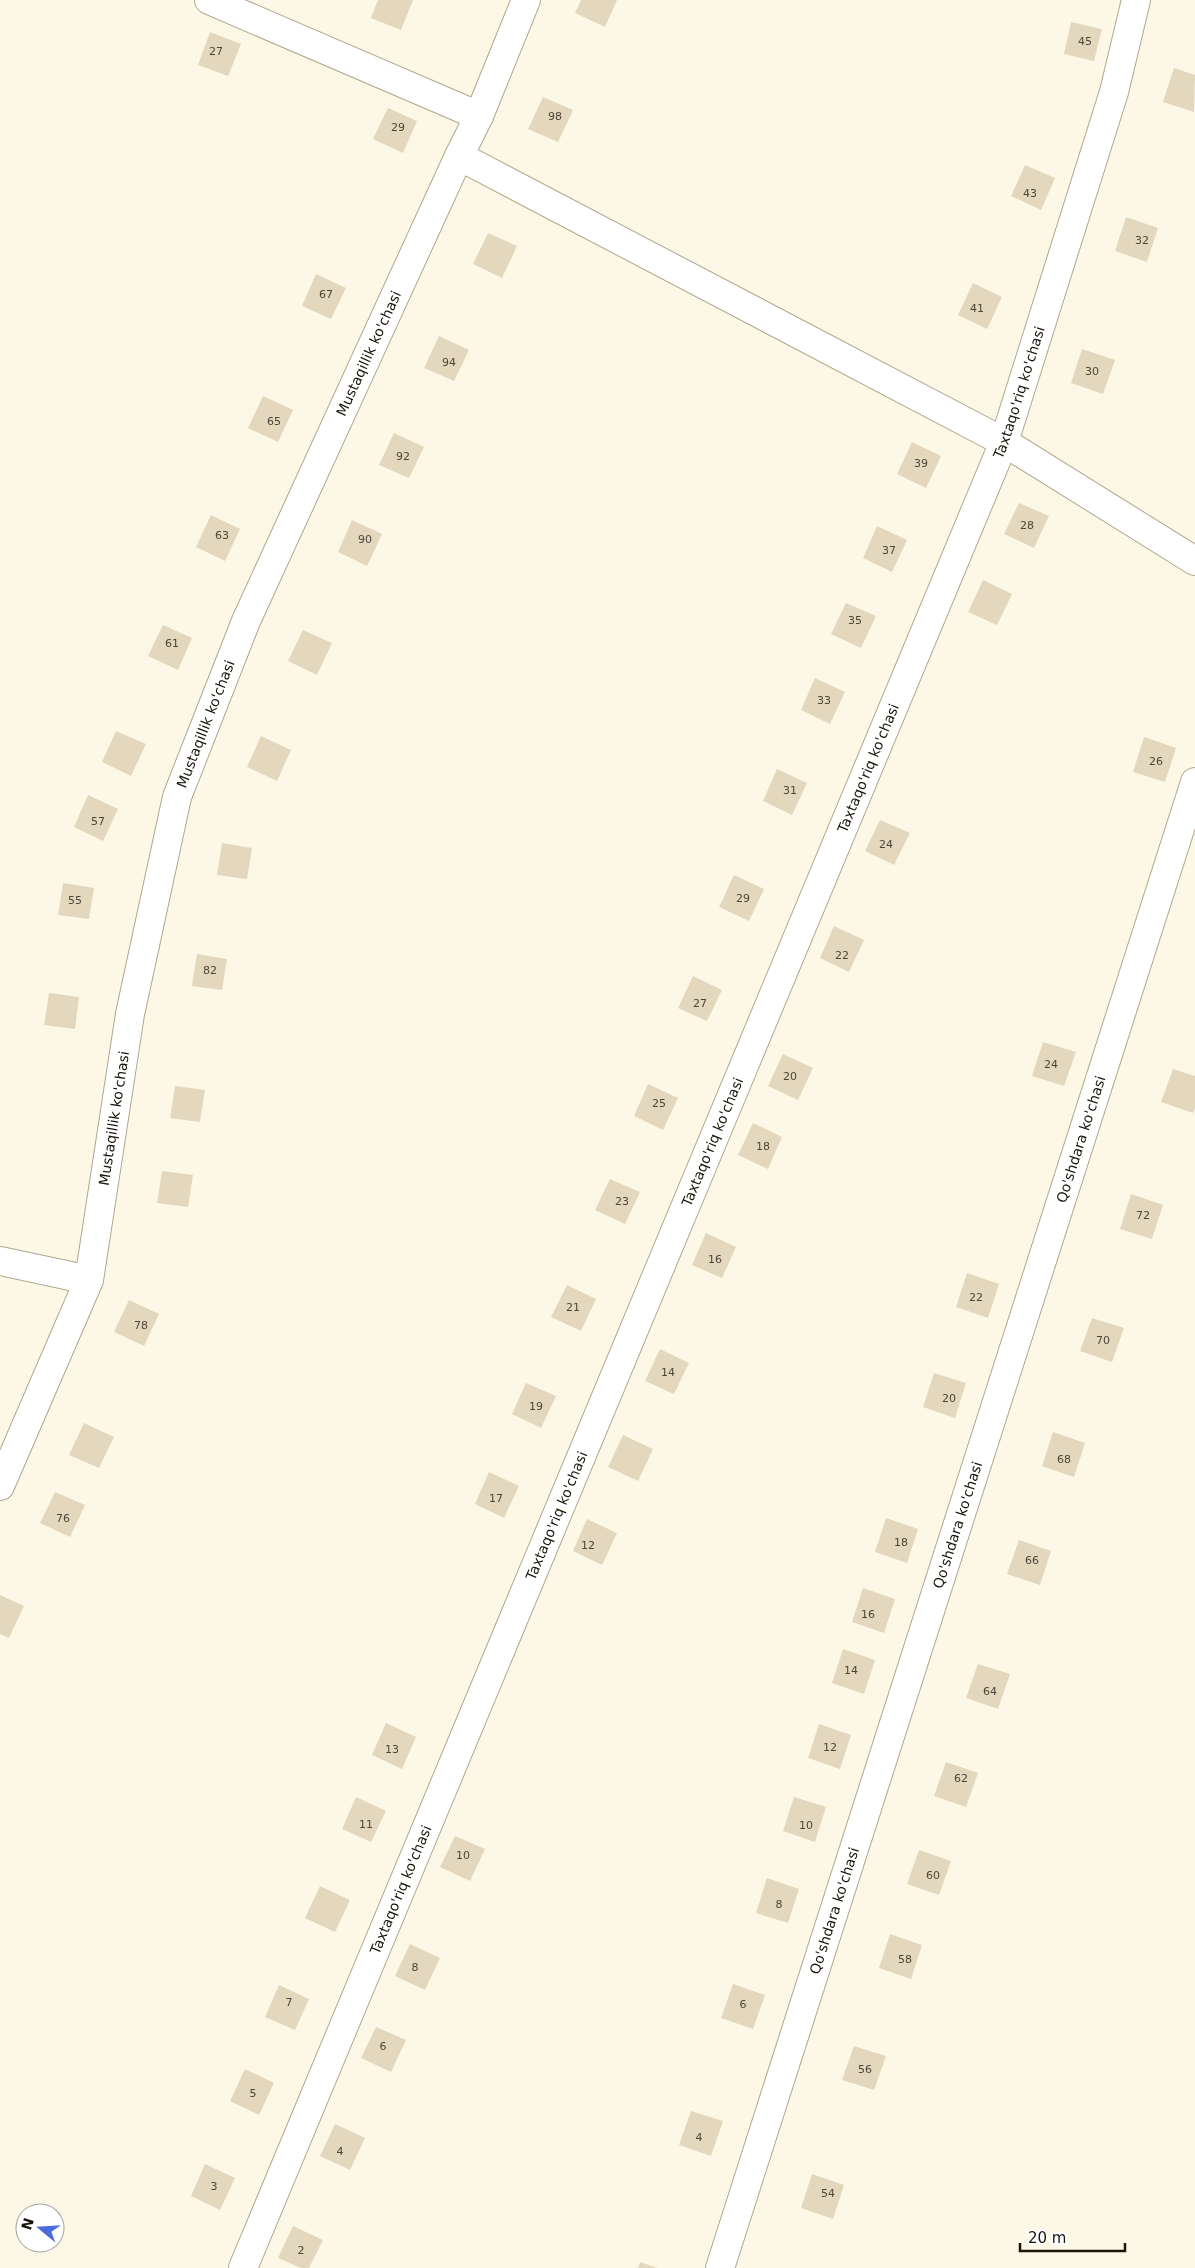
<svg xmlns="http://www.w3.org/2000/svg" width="1195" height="2268" viewBox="0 0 1195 2268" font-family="'DejaVu Sans',sans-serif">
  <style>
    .building { fill: #e3d8bd }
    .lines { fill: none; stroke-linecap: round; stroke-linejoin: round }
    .minor-casing { stroke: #b1a78c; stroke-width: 30 }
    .minor { stroke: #fff; stroke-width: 28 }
    .labels { text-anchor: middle; stroke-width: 4; stroke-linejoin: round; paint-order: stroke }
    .number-label { font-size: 11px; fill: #4c4638 }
    .street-label { font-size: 14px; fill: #19150b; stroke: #fff }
  </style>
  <rect width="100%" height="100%" fill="#fdf7e6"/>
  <g class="building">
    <polygon points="378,0 413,0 401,30 371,18"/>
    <polygon points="581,0 617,0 605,27 575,13"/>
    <polygon points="1071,22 1102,29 1094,61 1064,54"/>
    <polygon points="210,32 241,44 228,76 198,65"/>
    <polygon points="1174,68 1195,75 1194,112 1163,102"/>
    <polygon points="543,97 573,110 558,142 528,129"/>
    <polygon points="388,108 417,121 403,153 373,139"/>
    <polygon points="1025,165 1055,178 1041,210 1011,196"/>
    <polygon points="1126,217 1158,228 1147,262 1115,251"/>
    <polygon points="488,233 517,246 502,278 473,264"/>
    <polygon points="316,274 346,288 331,319 302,306"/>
    <polygon points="973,283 1002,297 987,329 958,315"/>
    <polygon points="439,336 469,350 454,381 424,368"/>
    <polygon points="1082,349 1115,360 1103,394 1071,383"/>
    <polygon points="263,396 293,410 278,442 248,428"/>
    <polygon points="394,433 424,447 409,478 379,465"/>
    <polygon points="912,442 941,456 926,488 897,474"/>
    <polygon points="1019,503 1049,516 1034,548 1004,534"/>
    <polygon points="211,515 240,529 225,561 196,547"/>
    <polygon points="352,520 382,534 367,566 338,552"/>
    <polygon points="877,526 907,540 892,572 863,558"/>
    <polygon points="983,580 1012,594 997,625 968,612"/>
    <polygon points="846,603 876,616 861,648 831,634"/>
    <polygon points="163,625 192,638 178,670 148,656"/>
    <polygon points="303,630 332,643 317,675 288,661"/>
    <polygon points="815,678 845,692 830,724 801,710"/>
    <polygon points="116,731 146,744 131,776 102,762"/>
    <polygon points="261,736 291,750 277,781 247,767"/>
    <polygon points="1144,737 1176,748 1165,782 1133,772"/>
    <polygon points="777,769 807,783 792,815 763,801"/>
    <polygon points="88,795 118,809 103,841 74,827"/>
    <polygon points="880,820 910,833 894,865 865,851"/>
    <polygon points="222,843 252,848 247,879 217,875"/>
    <polygon points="734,875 764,889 749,921 719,907"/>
    <polygon points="63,883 94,888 89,919 58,915"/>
    <polygon points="834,926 864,940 849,972 820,958"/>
    <polygon points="197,954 227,959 222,990 192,986"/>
    <polygon points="693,976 722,990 707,1021 678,1008"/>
    <polygon points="49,993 79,997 75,1029 44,1025"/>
    <polygon points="1043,1042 1076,1052 1064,1086 1032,1076"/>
    <polygon points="783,1054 813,1068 798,1100 768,1086"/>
    <polygon points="1173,1069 1195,1076 1195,1108 1193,1113 1161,1102"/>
    <polygon points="648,1084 678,1098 663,1130 634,1116"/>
    <polygon points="175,1086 205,1090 200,1122 170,1118"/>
    <polygon points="753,1123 782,1137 768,1169 738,1155"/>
    <polygon points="162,1171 193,1175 188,1207 157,1203"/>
    <polygon points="610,1179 640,1192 625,1224 595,1210"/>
    <polygon points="1131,1194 1163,1205 1152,1239 1120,1229"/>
    <polygon points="706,1233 736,1247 722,1278 692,1265"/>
    <polygon points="967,1273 999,1284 988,1318 956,1307"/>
    <polygon points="567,1285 596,1299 581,1331 551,1317"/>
    <polygon points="129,1300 159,1314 144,1346 114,1332"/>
    <polygon points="1092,1318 1124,1328 1112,1362 1080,1351"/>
    <polygon points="660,1349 689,1363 674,1394 645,1381"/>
    <polygon points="934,1373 966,1383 955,1418 923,1407"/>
    <polygon points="526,1383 556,1396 541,1428 512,1414"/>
    <polygon points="84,1423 114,1437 99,1468 69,1455"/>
    <polygon points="1053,1432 1085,1443 1074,1477 1042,1466"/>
    <polygon points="623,1435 653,1449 638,1481 608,1467"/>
    <polygon points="489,1472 519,1486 504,1518 475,1504"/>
    <polygon points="55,1492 85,1505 70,1537 40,1523"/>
    <polygon points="886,1518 918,1529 907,1563 875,1552"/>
    <polygon points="587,1519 617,1533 602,1565 573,1551"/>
    <polygon points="1019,1540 1051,1551 1040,1585 1007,1574"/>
    <polygon points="863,1588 895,1599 884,1633 852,1622"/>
    <polygon points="0,1595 24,1606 9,1638 0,1634"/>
    <polygon points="843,1649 875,1660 864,1694 832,1683"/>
    <polygon points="978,1664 1010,1674 998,1709 966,1698"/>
    <polygon points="386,1723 416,1737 402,1769 372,1755"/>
    <polygon points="819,1724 851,1735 840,1769 808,1758"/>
    <polygon points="946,1762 978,1773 966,1807 934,1796"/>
    <polygon points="356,1797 386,1811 371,1842 342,1829"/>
    <polygon points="794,1797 826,1807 815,1842 783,1831"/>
    <polygon points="455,1836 485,1849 470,1881 440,1867"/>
    <polygon points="919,1850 951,1861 939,1895 907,1884"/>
    <polygon points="767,1878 799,1889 788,1923 756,1913"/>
    <polygon points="320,1886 350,1900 335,1932 305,1918"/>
    <polygon points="890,1934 922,1945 911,1979 879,1968"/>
    <polygon points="410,1944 440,1958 425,1990 395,1976"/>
    <polygon points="733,1984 765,1995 753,2029 721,2018"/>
    <polygon points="279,1985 309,1999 295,2030 265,2017"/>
    <polygon points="376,2027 406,2040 391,2072 361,2058"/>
    <polygon points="854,2046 886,2056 874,2090 842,2080"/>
    <polygon points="245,2069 274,2083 259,2115 230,2101"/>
    <polygon points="691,2111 723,2121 711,2156 679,2145"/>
    <polygon points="335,2124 365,2138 350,2170 320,2156"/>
    <polygon points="205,2164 235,2178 220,2210 191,2196"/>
    <polygon points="812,2174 844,2185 833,2219 801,2208"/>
    <polygon points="293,2226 323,2240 309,2268 301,2268 278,2258"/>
    <polygon points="640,2262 657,2268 638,2268"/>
  </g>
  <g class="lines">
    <defs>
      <g id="minor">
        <polyline points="209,0 479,116"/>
        <polyline points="459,156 1004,442 1195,561"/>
        <polyline points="0,1261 89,1280"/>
        <path id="s1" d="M 0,1486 L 89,1280 L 130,1014 L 177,797 L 246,621 L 459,156 L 479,116 L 526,0"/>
        <path id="s2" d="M 243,2268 L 1004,442 L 1114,92 L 1136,0"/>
        <path id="s3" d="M 720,2268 L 1195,782"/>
      </g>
    </defs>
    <use href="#minor" class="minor-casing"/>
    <use href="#minor" class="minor"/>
  </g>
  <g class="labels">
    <g class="number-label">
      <text x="1085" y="45">45</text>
      <text x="216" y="55">27</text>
      <text x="555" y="120">98</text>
      <text x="398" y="131">29</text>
      <text x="1030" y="197">43</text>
      <text x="1142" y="244">32</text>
      <text x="326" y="298">67</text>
      <text x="977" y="312">41</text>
      <text x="449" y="366">94</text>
      <text x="1092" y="375">30</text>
      <text x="274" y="425">65</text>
      <text x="403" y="460">92</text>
      <text x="921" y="467">39</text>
      <text x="1027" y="529">28</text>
      <text x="222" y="539">63</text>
      <text x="365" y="543">90</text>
      <text x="889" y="554">37</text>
      <text x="855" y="624">35</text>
      <text x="172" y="647">61</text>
      <text x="824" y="704">33</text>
      <text x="1156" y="765">26</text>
      <text x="790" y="794">31</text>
      <text x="98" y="825">57</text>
      <text x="886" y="848">24</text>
      <text x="743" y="902">29</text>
      <text x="75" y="904">55</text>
      <text x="842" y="959">22</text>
      <text x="210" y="974">82</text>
      <text x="700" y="1007">27</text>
      <text x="1051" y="1068">24</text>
      <text x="790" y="1080">20</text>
      <text x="659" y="1107">25</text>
      <text x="763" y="1150">18</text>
      <text x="622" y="1205">23</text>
      <text x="1143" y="1219">72</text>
      <text x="715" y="1263">16</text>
      <text x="976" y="1301">22</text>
      <text x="573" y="1311">21</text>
      <text x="141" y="1329">78</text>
      <text x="1103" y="1344">70</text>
      <text x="668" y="1376">14</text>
      <text x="949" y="1402">20</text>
      <text x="536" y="1410">19</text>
      <text x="1064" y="1463">68</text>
      <text x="496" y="1502">17</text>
      <text x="63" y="1522">76</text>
      <text x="901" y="1546">18</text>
      <text x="588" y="1549">12</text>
      <text x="1032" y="1564">66</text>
      <text x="868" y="1618">16</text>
      <text x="851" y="1674">14</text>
      <text x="990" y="1695">64</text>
      <text x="830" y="1751">12</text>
      <text x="392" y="1753">13</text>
      <text x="961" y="1782">62</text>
      <text x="366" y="1828">11</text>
      <text x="806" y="1829">10</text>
      <text x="463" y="1859">10</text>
      <text x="933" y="1879">60</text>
      <text x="779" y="1908">8</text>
      <text x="905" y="1963">58</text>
      <text x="415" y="1971">8</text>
      <text x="289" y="2006">7</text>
      <text x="743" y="2008">6</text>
      <text x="383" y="2050">6</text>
      <text x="865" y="2073">56</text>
      <text x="253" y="2097">5</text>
      <text x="699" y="2141">4</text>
      <text x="340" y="2155">4</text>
      <text x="214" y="2190">3</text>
      <text x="828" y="2197">54</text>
      <text x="301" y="2254">2</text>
    </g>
    <g class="street-label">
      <text dy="5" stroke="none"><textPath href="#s1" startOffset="1199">Mustaqillik ko'chasi</textPath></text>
      <text dy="5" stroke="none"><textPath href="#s2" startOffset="2030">Taxtaqo'riq ko'chasi</textPath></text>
      <text dy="5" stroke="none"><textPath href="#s1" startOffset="794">Mustaqillik ko'chasi</textPath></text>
      <text dy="5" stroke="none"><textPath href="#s2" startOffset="1625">Taxtaqo'riq ko'chasi</textPath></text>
      <text dy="5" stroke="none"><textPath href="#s1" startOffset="388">Mustaqillik ko'chasi</textPath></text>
      <text dy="5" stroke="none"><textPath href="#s3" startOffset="1185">Qo'shdara ko'chasi</textPath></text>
      <text dy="5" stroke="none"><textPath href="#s2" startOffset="1220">Taxtaqo'riq ko'chasi</textPath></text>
      <text dy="5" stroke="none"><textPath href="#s2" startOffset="815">Taxtaqo'riq ko'chasi</textPath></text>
      <text dy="5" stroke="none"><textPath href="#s3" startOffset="780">Qo'shdara ko'chasi</textPath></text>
      <text dy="5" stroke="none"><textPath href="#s2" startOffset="410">Taxtaqo'riq ko'chasi</textPath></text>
      <text dy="5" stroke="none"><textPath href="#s3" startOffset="375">Qo'shdara ko'chasi</textPath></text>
    </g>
  </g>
  <g transform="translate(40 2228) rotate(288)"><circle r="24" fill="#ffffff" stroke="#a3a19d"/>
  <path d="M0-4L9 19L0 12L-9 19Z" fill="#4b6ce0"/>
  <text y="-8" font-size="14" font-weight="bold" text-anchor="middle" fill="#19150b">N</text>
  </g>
  <path d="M1020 2243v8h105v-8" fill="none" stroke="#19150b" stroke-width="2.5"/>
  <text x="1028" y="2243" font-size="15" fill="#19150b" stroke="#ffffff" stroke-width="4" paint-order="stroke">20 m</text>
</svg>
